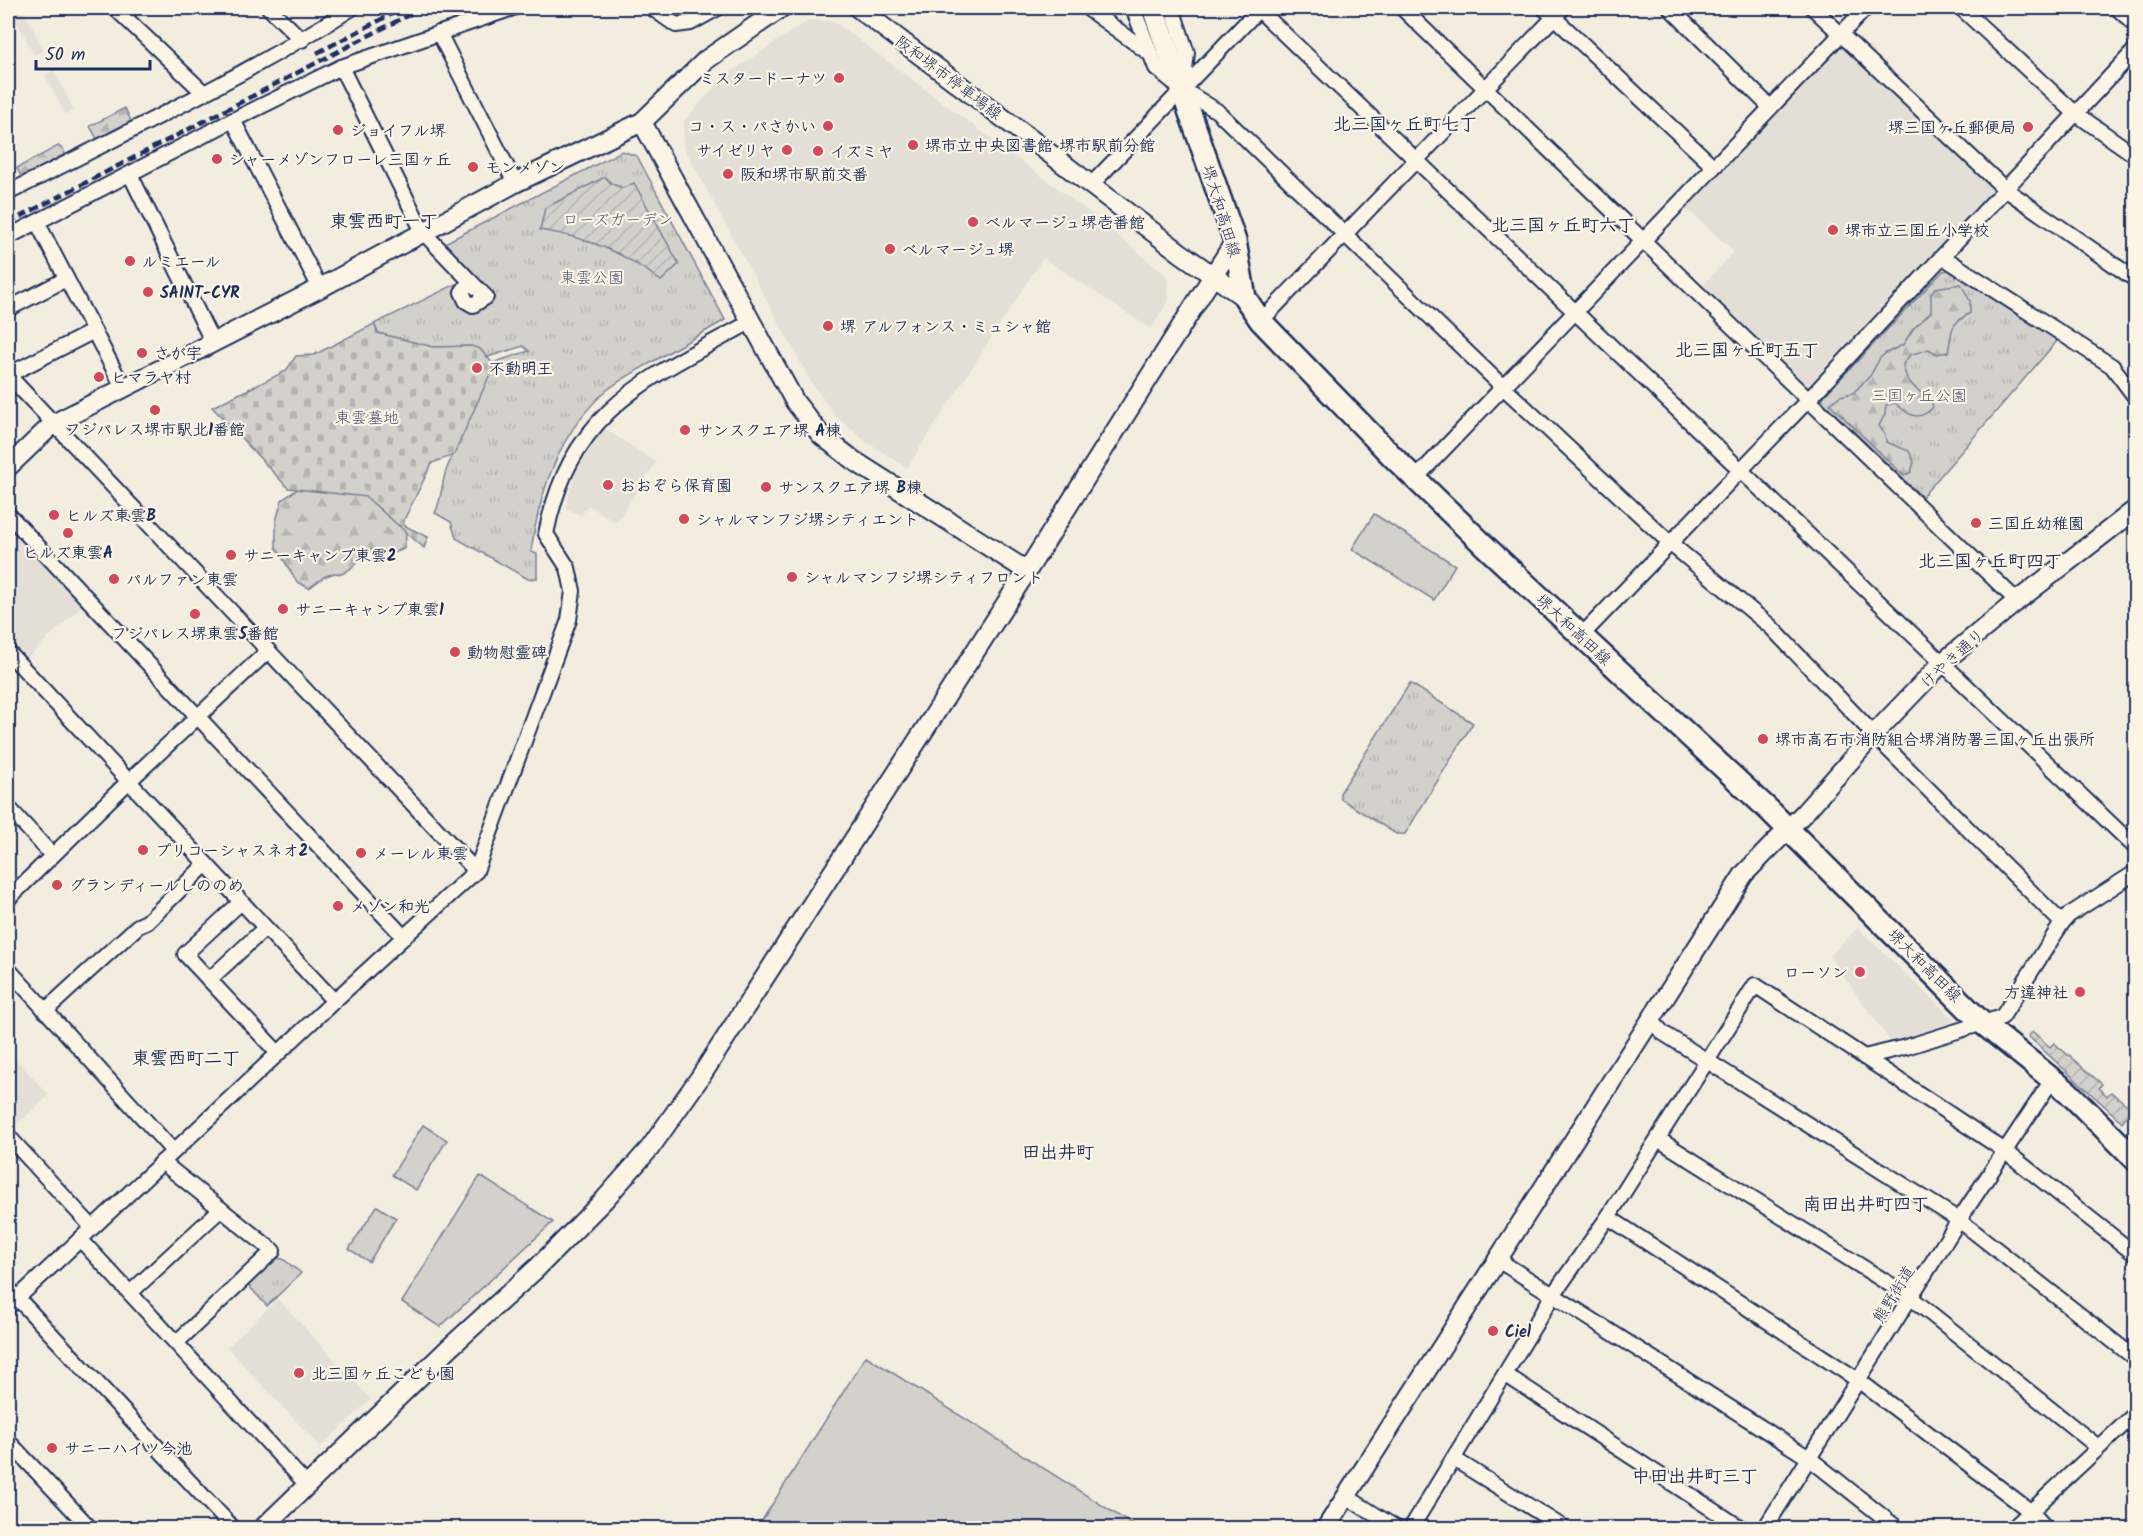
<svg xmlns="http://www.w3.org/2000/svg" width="2143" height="1536" viewBox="0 0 2143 1536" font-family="Kalam,'Klee One',sans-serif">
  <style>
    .built { fill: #e3dfd6 }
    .grass { fill: url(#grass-tufts); stroke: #778095; stroke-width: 1.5 }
    .forest { fill: url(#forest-firs); stroke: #778095; stroke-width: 1.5 }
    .cemetery { fill: url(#cemetery-stones); stroke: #778095; stroke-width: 1.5 }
    .garden { fill: url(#garden-furrows); stroke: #778095; stroke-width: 1.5 }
    .pitch { fill: #d3d1cc; stroke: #778095; stroke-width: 1.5 }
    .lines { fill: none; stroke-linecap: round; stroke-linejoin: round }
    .street-casing { stroke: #1b2f5e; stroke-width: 18 }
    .secondary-casing { stroke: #1b2f5e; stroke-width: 22 }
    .primary-casing { stroke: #1b2f5e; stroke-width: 26 }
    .street { stroke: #fcf5e5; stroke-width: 14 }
    .secondary { stroke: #fcf5e5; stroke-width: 18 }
    .primary { stroke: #fcf5e5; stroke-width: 21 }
    .rail { stroke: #1b2f5e; stroke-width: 4.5; stroke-dasharray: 9 4.5; stroke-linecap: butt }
    .poi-dot { fill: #d1495b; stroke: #fcf5e5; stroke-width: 2 }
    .labels { text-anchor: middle; stroke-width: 4.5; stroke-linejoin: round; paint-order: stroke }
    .street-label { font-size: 16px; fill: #1b2f5e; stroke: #fcf5e5 }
    .poi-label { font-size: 16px; font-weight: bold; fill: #1b2f5e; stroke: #fcf5e5; text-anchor: start }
    .park-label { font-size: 16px; fill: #49587a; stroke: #fcf5e5 }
    .neighbourhood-label { font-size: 18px; font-weight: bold; fill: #1b2f5e; stroke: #fcf5e5 }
  </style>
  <defs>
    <pattern id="grass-tufts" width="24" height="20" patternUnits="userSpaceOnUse" patternTransform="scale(1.5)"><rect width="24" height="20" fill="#d3d1cc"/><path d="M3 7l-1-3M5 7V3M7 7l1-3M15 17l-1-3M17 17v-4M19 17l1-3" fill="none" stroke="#b5b4b2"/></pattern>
    <pattern id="forest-firs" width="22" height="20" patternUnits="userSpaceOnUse" patternTransform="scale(1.5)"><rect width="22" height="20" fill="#d3d1cc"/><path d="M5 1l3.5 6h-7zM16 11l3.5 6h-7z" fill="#b5b4b2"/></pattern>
    <pattern id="cemetery-stones" width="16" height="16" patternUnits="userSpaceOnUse" patternTransform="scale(1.5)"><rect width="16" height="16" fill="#d3d1cc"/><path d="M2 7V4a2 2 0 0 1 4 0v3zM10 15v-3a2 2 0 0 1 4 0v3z" fill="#b5b4b2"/></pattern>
    <pattern id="garden-furrows" width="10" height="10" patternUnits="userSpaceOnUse" patternTransform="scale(1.5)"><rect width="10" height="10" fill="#d3d1cc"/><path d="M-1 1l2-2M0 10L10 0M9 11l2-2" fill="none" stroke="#b5b4b2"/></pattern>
  </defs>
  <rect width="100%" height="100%" fill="#f3ede0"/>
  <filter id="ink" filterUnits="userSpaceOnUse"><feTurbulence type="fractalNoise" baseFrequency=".0167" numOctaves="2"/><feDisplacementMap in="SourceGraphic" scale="12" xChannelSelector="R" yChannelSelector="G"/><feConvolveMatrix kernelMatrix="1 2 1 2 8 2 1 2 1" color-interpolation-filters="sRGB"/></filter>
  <g filter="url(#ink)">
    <g class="built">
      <polygon points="10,8 22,8 44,50 34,55"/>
      <polygon points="809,20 835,22 1088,211 1167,276 1169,300 1151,329 1043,258 907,468 865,441 836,416 812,384 683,146 684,121 726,75"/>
      <polygon points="1842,46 1993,190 1807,386 1703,286 1734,251 1686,208"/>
      <polygon points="54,70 74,110 65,114 45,75"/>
      <polygon points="604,428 656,462 616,523 588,505 581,516 565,508 577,469"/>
      <polygon points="8,521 85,603 25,660 8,641"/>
      <polygon points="1858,928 1955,1021 1891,1042 1829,956"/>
      <polygon points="8,1051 49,1095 12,1129 8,1125"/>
      <polygon points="278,1299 371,1399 320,1447 227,1347"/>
    </g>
    <g class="grass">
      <path d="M 622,151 L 637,156 L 725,320 C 701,334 677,347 654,361 C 638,370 621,379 607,390 C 559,431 539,493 531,552 L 537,554 L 537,578 L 528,579 L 456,538 L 451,522 L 435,513 C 442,500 441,483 447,468 C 463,433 479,398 495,362 L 529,351 L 523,346 L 488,357 C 469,340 457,349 434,347 C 416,346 396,338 378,333 L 374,324 L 458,283 C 455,298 460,318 480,309 C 486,307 490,300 494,295 L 445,243 Z"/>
      <polygon points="1948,270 2058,340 1922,497 1823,402 1823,397 1943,271"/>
      <polygon points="1410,683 1473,723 1405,834 1396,834 1341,799 1340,793"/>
      <polygon points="275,1258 283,1259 301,1273 267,1306 248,1285"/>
    </g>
    <g class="forest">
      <polygon points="125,108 131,121 97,139 90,126"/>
      <polygon points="58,146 63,149 65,154 22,178 17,168"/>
      <path d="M 1961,284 L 1970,301 L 1970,313 C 1948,326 1953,328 1948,352 L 1937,354 L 1929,349 L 1910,355 L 1903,364 C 1905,382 1916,390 1931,399 L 1933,407 C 1919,423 1908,415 1895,403 L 1886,405 L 1885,414 L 1879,426 L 1885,434 L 1886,442 L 1909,451 L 1914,462 L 1911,472 L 1904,476 L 1830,404 L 1840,396 L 1853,393 L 1870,376 L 1880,358 L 1886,353 L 1903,345 L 1913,329 L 1931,312 L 1931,294 L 1935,288 Z"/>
      <path d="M 326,469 L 400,517 L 406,533 L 405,548 C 393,555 385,555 372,549 L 350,569 L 342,574 L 334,573 L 324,577 L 309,588 L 297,582 L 276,547 L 276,521 L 282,500 Z"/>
    </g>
    <polygon class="cemetery" points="374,324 378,333 433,347 471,346 480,349 494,365 454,455 432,463 403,522 405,526 428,537 424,548 366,497 288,488 212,407 286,371 296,356 314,355"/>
    <g class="garden">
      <path d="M 605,177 L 612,184 L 623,188 L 634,183 L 679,264 L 661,281 C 624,252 586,237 540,230 L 545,208 Z"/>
      <polygon points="2033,1032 2050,1047 2054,1043 2102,1084 2099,1088 2107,1096 2111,1092 2132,1109 2122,1122 2028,1036"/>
    </g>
    <g class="pitch">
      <polygon points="1374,514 1455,565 1434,600 1352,549"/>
      <polygon points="423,1125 447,1140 416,1190 392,1175"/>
      <polygon points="480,1176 553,1222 440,1327 402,1302"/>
      <polygon points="377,1206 396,1218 369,1262 349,1249"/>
      <polygon points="866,1356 1138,1528 771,1528 761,1522"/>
    </g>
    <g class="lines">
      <defs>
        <g id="street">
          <polyline points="115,8 204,93"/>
          <polyline points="269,8 302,40"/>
          <polyline points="652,8 676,25 691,23 718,8"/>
          <polyline points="1087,8 1149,53"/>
          <polyline points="1133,8 1156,68 1182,89 1217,111 1502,386 1671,544 1770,626 1885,746 2062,923"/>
          <polyline points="1172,8 1187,53 1183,84"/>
          <polyline points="1257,8 2136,848"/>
          <polyline points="1402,8 2017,601"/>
          <polyline points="1544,8 1713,166"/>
          <polyline points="1670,8 1770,107"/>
          <polyline points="1813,8 2005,189 2136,280"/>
          <polyline points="1961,8 2075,113 2136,156"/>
          <polyline points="2117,8 2136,25"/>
          <polyline points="439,33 515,183"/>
          <polyline points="341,67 423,232 470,281 462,292 466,301 473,305 486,297 470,281"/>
          <polyline points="233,120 320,288"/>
          <polyline points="130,174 213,343"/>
          <polyline points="1091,185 1260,8"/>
          <path d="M 8,193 C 123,134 242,78 352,8"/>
          <polyline points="37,222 124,389"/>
          <polyline points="8,237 233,120 341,67 513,8"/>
          <polyline points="1943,257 2112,366 2136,398"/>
          <polyline points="8,309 66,279"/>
          <polyline points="1261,321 1563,8"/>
          <polyline points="8,375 476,871"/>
          <polyline points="8,375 94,331"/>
          <polyline points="1416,478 1866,8"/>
          <polyline points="8,514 403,936"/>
          <polyline points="1582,635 1809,399 2136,49"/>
          <polyline points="8,652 334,1001"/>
          <polyline points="8,807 52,855"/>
          <polyline points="8,899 128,782 268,651"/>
          <polyline points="241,902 185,954 278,1053"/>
          <polyline points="8,969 173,1151"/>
          <polyline points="209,980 265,928"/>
          <polyline points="45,1011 138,926 147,922 206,864"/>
          <polyline points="1651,1020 1663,1033 1959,1220 2136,1359"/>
          <polyline points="1864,1057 2005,1151 2136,1255"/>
          <polyline points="8,1136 92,1227"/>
          <polyline points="1658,1139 1910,1297 2098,1447"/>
          <polyline points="162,1162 273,1251 176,1343"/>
          <polyline points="1608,1217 1858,1380 2030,1511 2046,1528"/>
          <polyline points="80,1239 307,1485"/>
          <polyline points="1498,1260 1809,1458 1897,1528"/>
          <polyline points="8,1288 233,1528"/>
          <polyline points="130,1293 221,1209"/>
          <path d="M 8,1307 L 334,1001 L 476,871 L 569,620 L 573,591 L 568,568 L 546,534 C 571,407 650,378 752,321"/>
          <polyline points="1506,1375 1741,1528"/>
          <polyline points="8,1441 90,1528"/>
          <polyline points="1454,1459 1564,1528"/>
          <polyline points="1347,1497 1396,1528"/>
          <polyline points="1411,1528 1553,1295 1608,1217 1755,985 1864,1057 1906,1047 2002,1017 2062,923 2069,915 2136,872"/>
          <polyline points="1765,1528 1959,1220 2052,1080"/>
          <polyline points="2013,1528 2136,1413"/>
          <polyline points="2135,1528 2136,1528"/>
        </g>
        <g id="secondary">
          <polyline points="858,8 1182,254 1245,298"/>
          <polyline points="642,122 795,402 821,435 853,460 1027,571"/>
          <polyline points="8,467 53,424 320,288 515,183 642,122 706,60 781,8"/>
          <polyline points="263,1528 448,1349 537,1268 604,1200 650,1148 701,1076 1027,571 1235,241"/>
          <polyline points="1326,1528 1744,874 1804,813 1874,734 1942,663 2017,601 2136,509"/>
        </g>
        <polyline id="primary" points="1153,8 1235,241 1245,298 1261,321 1394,458 1487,548 1769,810 1981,1022 2068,1092 2136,1160"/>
      </defs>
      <use href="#street" class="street-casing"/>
      <use href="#secondary" class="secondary-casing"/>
      <use href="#primary" class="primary-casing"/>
      <use href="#street" class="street"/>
      <use href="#secondary" class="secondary"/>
      <use href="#primary" class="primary"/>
      <g class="rail">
        <polyline points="317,53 403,8"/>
        <polyline points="8,223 422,8"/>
      </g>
    </g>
  </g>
  <g class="poi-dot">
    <circle cx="839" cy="78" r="6"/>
    <circle cx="828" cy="126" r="6"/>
    <circle cx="2028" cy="127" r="6"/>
    <circle cx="338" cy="130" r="6"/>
    <circle cx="913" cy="145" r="6"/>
    <circle cx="787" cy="150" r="6"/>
    <circle cx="818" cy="151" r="6"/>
    <circle cx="217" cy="159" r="6"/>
    <circle cx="473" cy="167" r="6"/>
    <circle cx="728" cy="174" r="6"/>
    <circle cx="973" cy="222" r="6"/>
    <circle cx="1833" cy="230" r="6"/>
    <circle cx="890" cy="249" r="6"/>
    <circle cx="130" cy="261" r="6"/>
    <circle cx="148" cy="292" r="6"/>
    <circle cx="828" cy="326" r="6"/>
    <circle cx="142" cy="353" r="6"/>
    <circle cx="477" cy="368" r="6"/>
    <circle cx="99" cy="377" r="6"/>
    <circle cx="155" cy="410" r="6"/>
    <circle cx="685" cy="430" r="6"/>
    <circle cx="608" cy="485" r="6"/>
    <circle cx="766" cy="487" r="6"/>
    <circle cx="54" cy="515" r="6"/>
    <circle cx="684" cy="519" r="6"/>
    <circle cx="1976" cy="523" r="6"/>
    <circle cx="68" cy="533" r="6"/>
    <circle cx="231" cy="555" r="6"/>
    <circle cx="792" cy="577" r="6"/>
    <circle cx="114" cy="579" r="6"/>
    <circle cx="283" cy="609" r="6"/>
    <circle cx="195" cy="614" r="6"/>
    <circle cx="455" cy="652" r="6"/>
    <circle cx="1763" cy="739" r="6"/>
    <circle cx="143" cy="850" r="6"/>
    <circle cx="361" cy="853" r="6"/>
    <circle cx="57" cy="885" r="6"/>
    <circle cx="338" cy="906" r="6"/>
    <circle cx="1860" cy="972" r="6"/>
    <circle cx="2080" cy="992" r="6"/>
    <circle cx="1493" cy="1331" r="6"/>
    <circle cx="299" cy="1373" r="6"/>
    <circle cx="52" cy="1448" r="6"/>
  </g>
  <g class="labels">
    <g class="street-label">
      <text transform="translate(949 77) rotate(37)" y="6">阪和堺市停車場線</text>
      <text transform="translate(1222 211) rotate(73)" y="6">堺大和高田線</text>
      <text transform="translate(1574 629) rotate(43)" y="6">堺大和高田線</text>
      <text transform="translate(1952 658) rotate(-42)" y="6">けやき通り</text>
      <text transform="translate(1925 965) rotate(45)" y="6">堺大和高田線</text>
      <text transform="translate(1893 1294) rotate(-58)" y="6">熊野街道</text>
    </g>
    <g class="poi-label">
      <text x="827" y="84" text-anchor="end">ミスタードーナツ</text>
      <text x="816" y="132" text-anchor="end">コ・ス・パさかい</text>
      <text x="2016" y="133" text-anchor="end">堺三国ヶ丘郵便局</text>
      <text x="350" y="136">ジョイフル堺</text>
      <text x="925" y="151">堺市立中央図書館 堺市駅前分館</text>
      <text x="775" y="156" text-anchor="end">サイゼリヤ</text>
      <text x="830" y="157">イズミヤ</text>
      <text x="229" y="165">シャーメゾンフローレ三国ヶ丘</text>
      <text x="485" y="173">モンメゾン</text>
      <text x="740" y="180">阪和堺市駅前交番</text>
      <text x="985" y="228">ベルマージュ堺壱番館</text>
      <text x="1845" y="236">堺市立三国丘小学校</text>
      <text x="902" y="255">ベルマージュ堺</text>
      <text x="142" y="267">ルミエール</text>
      <text x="160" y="298">SAINT-CYR</text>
      <text x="840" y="332">堺 アルフォンス・ミュシャ館</text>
      <text x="154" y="359">さが宇</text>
      <text x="489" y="374">不動明王</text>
      <text x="111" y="383">ヒマラヤ村</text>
      <text x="155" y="435" text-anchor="middle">フジパレス堺市駅北1番館</text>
      <text x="697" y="436">サンスクエア堺 A棟</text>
      <text x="620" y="491">おおぞら保育園</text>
      <text x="778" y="493">サンスクエア堺 B棟</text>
      <text x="66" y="521">ヒルズ東雲B</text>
      <text x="696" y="525">シャルマンフジ堺シティエント</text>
      <text x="1988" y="529">三国丘幼稚園</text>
      <text x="68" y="558" text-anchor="middle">ヒルズ東雲A</text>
      <text x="243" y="561">サニーキャンプ東雲2</text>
      <text x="804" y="583">シャルマンフジ堺シティフロント</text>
      <text x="126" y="585">パルファン東雲</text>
      <text x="295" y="615">サニーキャンプ東雲1</text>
      <text x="195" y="639" text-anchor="middle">フジパレス堺東雲5番館</text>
      <text x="467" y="658">動物慰霊碑</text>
      <text x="1775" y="745">堺市高石市消防組合堺消防署三国ヶ丘出張所</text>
      <text x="155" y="856">プリコーシャスネオ2</text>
      <text x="373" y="859">メーレル東雲</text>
      <text x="69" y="891">グランディールしののめ</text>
      <text x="350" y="912">メゾン和光</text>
      <text x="1848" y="978" text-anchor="end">ローソン</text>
      <text x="2068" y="998" text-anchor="end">方違神社</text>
      <text x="1505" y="1337">Ciel</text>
      <text x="311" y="1379">北三国ヶ丘こども園</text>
      <text x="64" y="1454">サニーハイツ今池</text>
    </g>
    <g class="park-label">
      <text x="618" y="225">ローズガーデン</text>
      <text x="592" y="283">東雲公園</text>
      <text x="1919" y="401">三国ヶ丘公園</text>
      <text x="367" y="423">東雲墓地</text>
    </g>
    <g class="neighbourhood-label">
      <text x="1405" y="130">北三国ヶ丘町七丁</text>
      <text x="384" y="227">東雲西町一丁</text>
      <text x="1563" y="231">北三国ヶ丘町六丁</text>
      <text x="1747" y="356">北三国ヶ丘町五丁</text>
      <text x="1990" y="567">北三国ヶ丘町四丁</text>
      <text x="186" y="1064">東雲西町二丁</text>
      <text x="1058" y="1158">田出井町</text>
      <text x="1866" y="1210">南田出井町四丁</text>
      <text x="1695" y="1482">中田出井町三丁</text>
    </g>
  </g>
  <rect width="2143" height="1536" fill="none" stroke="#fcf5e5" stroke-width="30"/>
  <rect x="15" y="15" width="2113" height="1506" fill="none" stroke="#1b2f5e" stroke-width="2" filter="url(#ink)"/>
  <path d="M36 60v9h114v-9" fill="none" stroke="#1b2f5e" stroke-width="3"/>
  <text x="45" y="60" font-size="18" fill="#1b2f5e" stroke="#fcf5e5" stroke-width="4.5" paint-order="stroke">50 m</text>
</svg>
